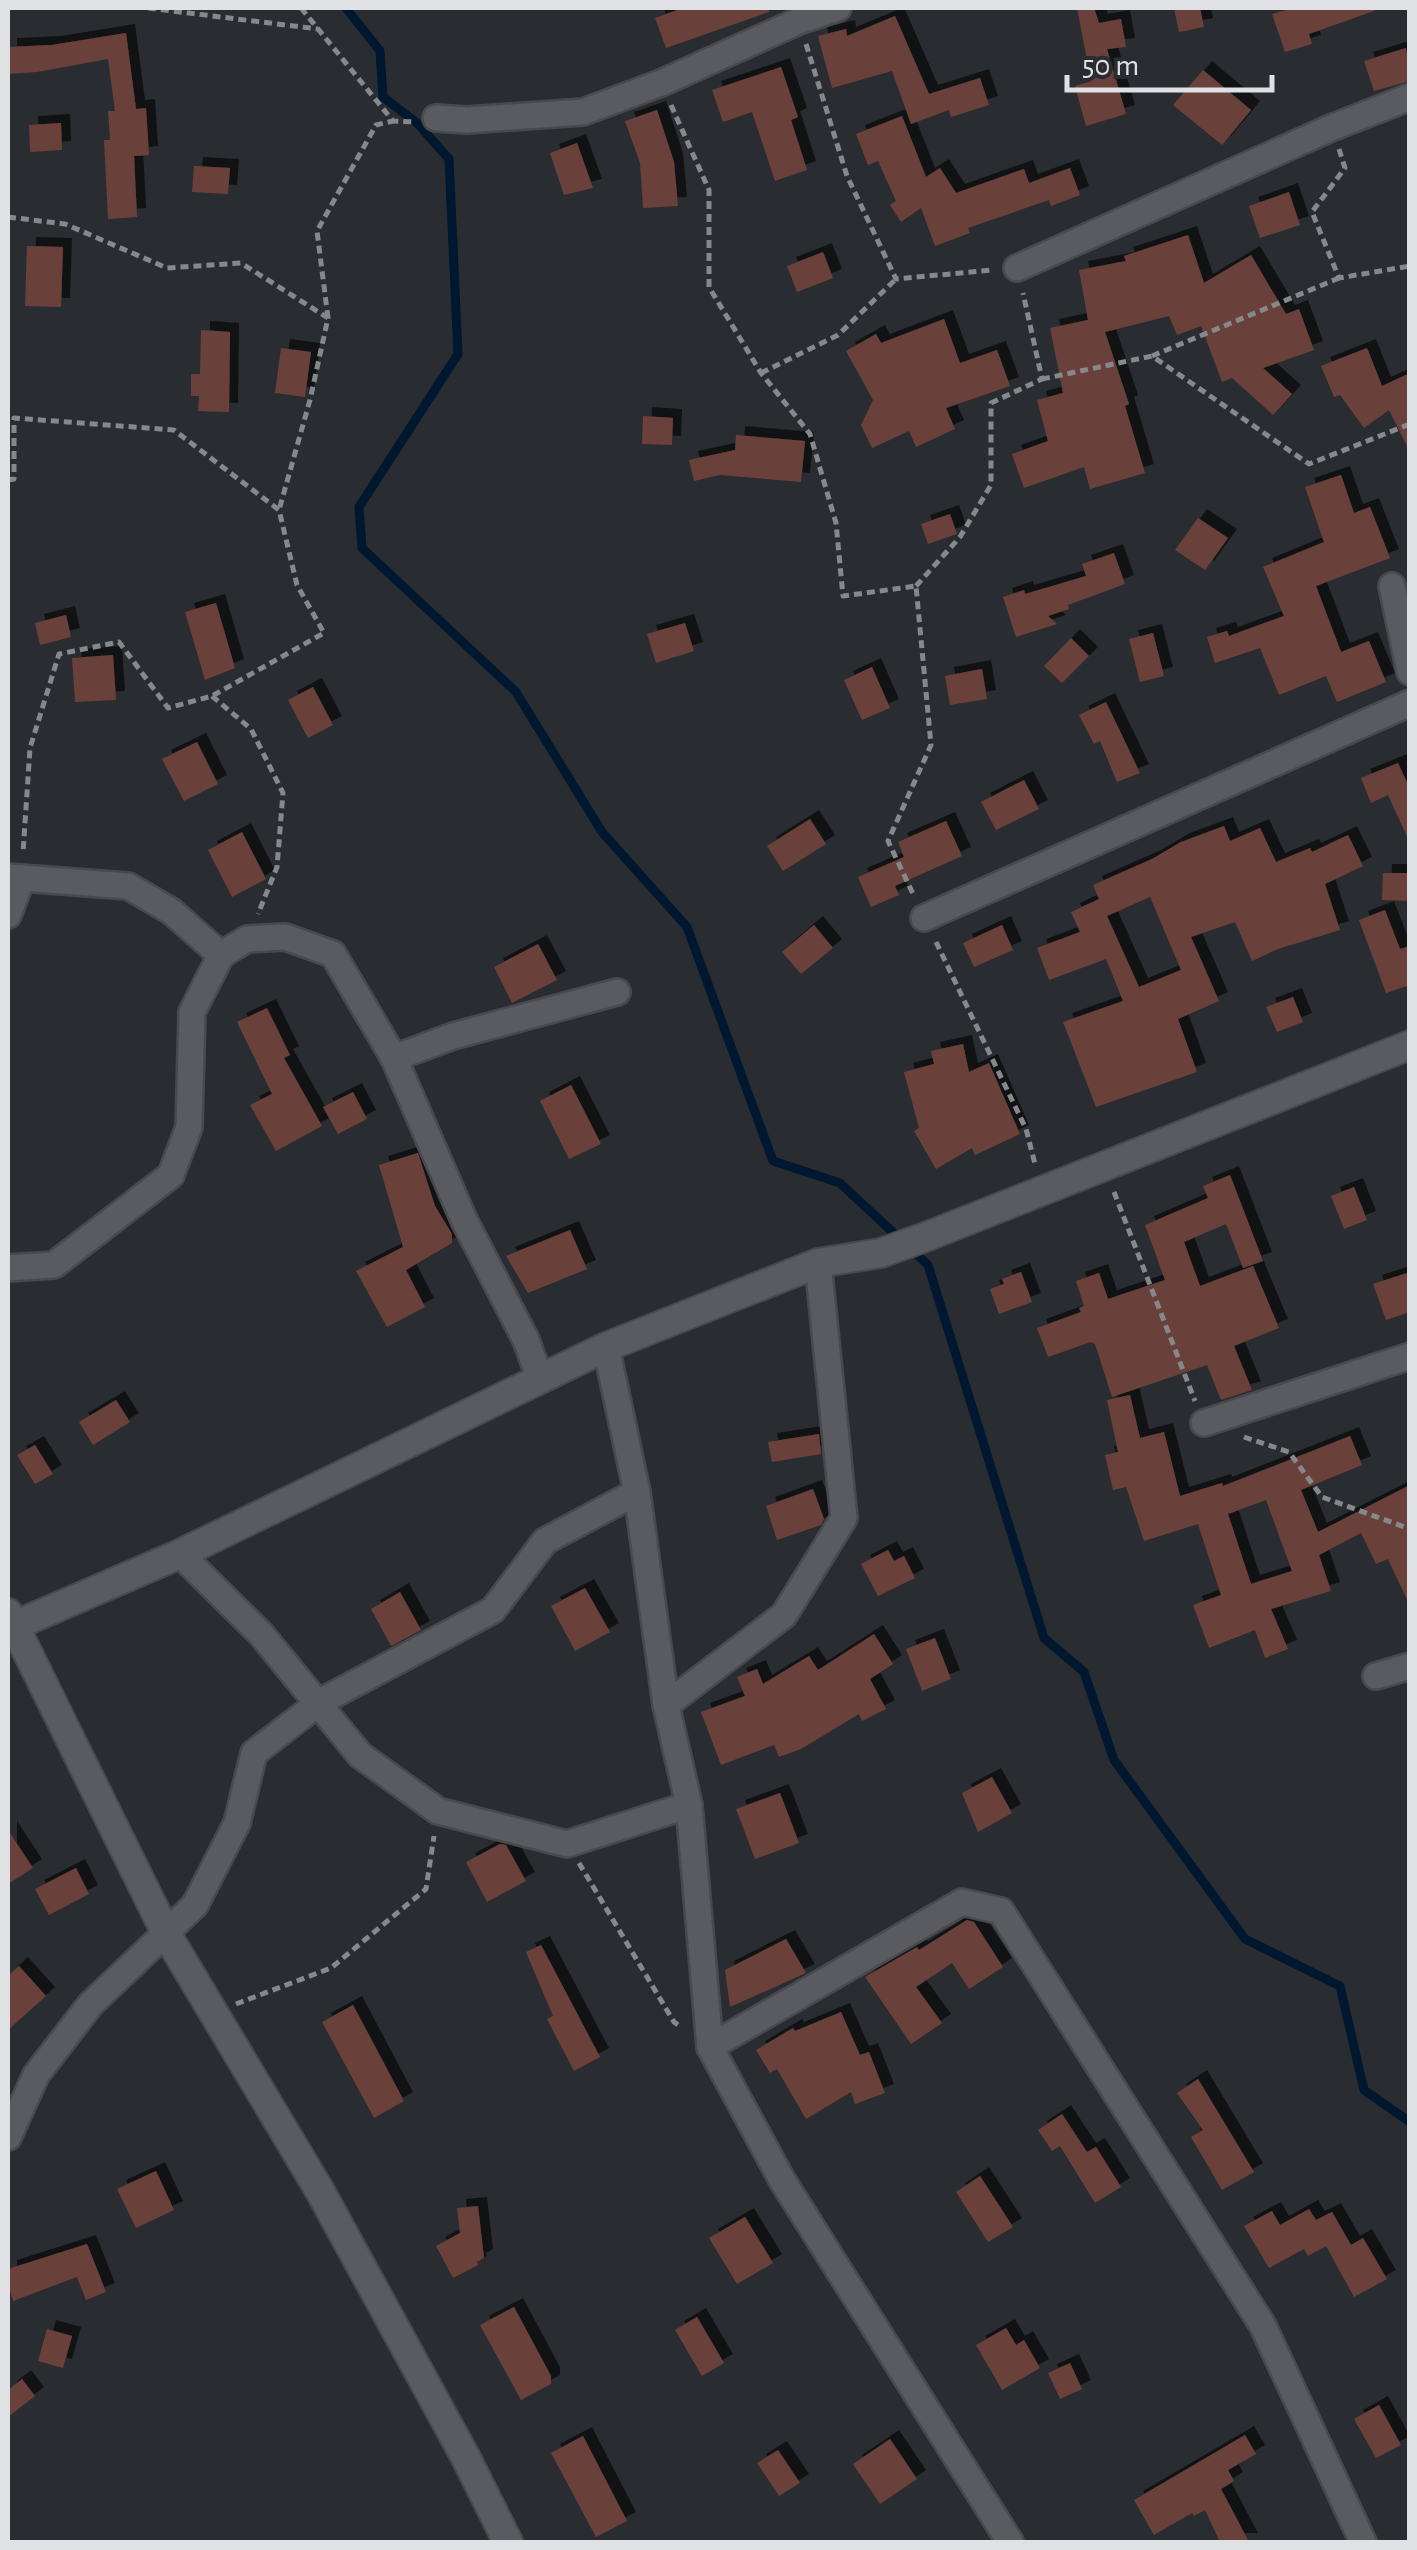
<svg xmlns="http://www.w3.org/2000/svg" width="1417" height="2550" viewBox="0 0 1417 2550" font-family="'Alegreya Sans',sans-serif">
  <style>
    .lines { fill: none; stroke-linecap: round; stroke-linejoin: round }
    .stream { stroke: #001730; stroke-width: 9 }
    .building { fill: #6b413b; fill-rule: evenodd; filter: url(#shadow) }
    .minor-casing { stroke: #48494d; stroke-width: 30 }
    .tertiary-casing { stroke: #48494d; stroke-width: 32 }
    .path { stroke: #86888c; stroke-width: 5; stroke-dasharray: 8 5; stroke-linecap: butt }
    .minor { stroke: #595b61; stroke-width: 25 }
    .tertiary { stroke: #595b61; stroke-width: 28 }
  </style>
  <defs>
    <filter id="shadow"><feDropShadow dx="9" dy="-9" stdDeviation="0" flood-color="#0009"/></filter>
  </defs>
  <rect width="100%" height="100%" fill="#292c30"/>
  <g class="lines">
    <polyline class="stream" points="346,8 380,51 383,97 417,123 449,159 458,354 359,507 362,548 516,692 602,832 687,927 773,1161 840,1183 928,1265 1044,1638 1084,1672 1114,1760 1245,1939 1340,1986 1364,2090 1410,2122"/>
  </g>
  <g class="building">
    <polygon points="683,8 768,8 769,12 666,48 655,18"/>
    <polygon points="1077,8 1094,8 1099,23 1121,19 1126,47 1107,49 1126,114 1086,126 1075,86 1091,81"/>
    <polygon points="1174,8 1200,8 1204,27 1179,32"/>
    <polygon points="1293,8 1373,8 1374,11 1309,34 1312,44 1285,52 1272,14"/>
    <polygon points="895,16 929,94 980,78 989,105 951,117 949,110 911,124 892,71 832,88 818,36 846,29 847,36"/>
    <polygon points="126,33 136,109 146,108 149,155 134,156 137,217 108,219 104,140 110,140 108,111 115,111 108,59 37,72 8,74 8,47 52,45"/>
    <polygon points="1406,48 1410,81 1374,91 1364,61"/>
    <polygon points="781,67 798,117 791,120 807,170 775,181 752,112 723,122 712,90"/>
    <polygon points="1203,70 1251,110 1222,145 1173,105"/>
    <polygon points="657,110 674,162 678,206 643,208 640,163 625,121"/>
    <polygon points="902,116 926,177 940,168 956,193 1024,169 1029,183 1070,168 1080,195 1051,206 1049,200 968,228 970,233 935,246 921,208 901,222 890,205 896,201 878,161 868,165 856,134"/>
    <polygon points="61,123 62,150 30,152 29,125"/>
    <polygon points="577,143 593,188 564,195 550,153"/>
    <polygon points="194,166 230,168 228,194 192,192"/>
    <polygon points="1289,192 1300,225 1260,238 1249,206"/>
    <polygon points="1188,235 1204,283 1251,255 1286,314 1299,309 1314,350 1263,368 1292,394 1273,415 1232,378 1222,382 1201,326 1177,335 1169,316 1105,332 1129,404 1125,406 1145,473 1090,489 1084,467 1024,488 1012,454 1048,441 1037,400 1063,393 1050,328 1088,320 1079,270 1126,261 1124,256"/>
    <polygon points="27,246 63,247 61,307 25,306"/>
    <polygon points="823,252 833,278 797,292 787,266"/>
    <polygon points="944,319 960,363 997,350 1010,386 946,408 955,429 916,447 909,431 872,448 861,425 873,400 846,351 876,334 881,343"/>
    <polygon points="201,330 230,332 229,412 198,411 199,396 191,396 191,374 200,374"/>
    <polygon points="281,348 311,352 305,397 275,393"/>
    <polygon points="1367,348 1382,386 1410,373 1410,452 1389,410 1364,428 1340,395 1334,397 1321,366"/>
    <polygon points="643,416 673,418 672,445 642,444"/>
    <polygon points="736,435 805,441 801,482 720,475 694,481 689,460 735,450"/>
    <polygon points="1341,475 1354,513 1370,507 1390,558 1316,586 1341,652 1369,641 1386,682 1337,702 1326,676 1279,695 1260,648 1215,663 1207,637 1227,631 1229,636 1284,616 1263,567 1324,542 1305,487"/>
    <polygon points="950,514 957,534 928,544 921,524"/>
    <polygon points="1198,518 1228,538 1205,570 1175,550"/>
    <polygon points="1114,553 1125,584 1068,605 1069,609 1048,616 1057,624 1016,637 1003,597 1024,590 1025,594 1086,576 1082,564"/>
    <polygon points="216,603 235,668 205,680 185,612"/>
    <polygon points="66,615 71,637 40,645 35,623"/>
    <polygon points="685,623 694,651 656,663 647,634"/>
    <polygon points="1153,633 1164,676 1140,682 1129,639"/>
    <polygon points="1071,638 1089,656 1062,683 1044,666"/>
    <polygon points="113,655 116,700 75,702 72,658"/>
    <polygon points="872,667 890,708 862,720 844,680"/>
    <polygon points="982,669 987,699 950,705 945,676"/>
    <polygon points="313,687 333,725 308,738 288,700"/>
    <polygon points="1106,702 1140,773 1117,782 1100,741 1094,744 1079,715"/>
    <polygon points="197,742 218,784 184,801 162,759"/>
    <polygon points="1398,763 1410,789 1410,843 1388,795 1371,803 1361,778"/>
    <polygon points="1024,780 1039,809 996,830 981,802"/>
    <polygon points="810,819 826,844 783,871 767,846"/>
    <polygon points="946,821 962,856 895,886 899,895 871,907 858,877 904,857 898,842"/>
    <path d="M 1224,826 L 1230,841 L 1260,828 L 1276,862 L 1310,848 L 1312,852 L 1348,835 L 1363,866 L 1325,884 L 1340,930 L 1278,949 L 1252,961 L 1235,922 L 1191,937 L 1219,1001 L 1178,1019 L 1197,1072 L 1096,1107 L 1063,1022 L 1123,1001 L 1106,959 L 1049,980 L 1037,948 L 1080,932 L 1071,912 L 1099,899 L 1093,885 L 1152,859 L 1181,842 ZM 1150,897 L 1181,970 L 1139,987 L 1107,916 Z"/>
    <polygon points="242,832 266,879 232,897 208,850"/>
    <polygon points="1383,873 1409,873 1409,901 1382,900"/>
    <polygon points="1385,910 1400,949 1410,946 1410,985 1386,993 1359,920"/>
    <polygon points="814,925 833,948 801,974 782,952"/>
    <polygon points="1002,925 1013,950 974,967 963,943"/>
    <polygon points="538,944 557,980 512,1003 494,967"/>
    <polygon points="1293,997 1303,1022 1277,1032 1266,1007"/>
    <polygon points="267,1008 290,1055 284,1058 322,1126 276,1151 250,1105 272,1094 237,1022"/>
    <polygon points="963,1044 969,1072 989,1063 1020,1134 975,1155 972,1148 936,1169 914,1131 919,1128 904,1072 934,1064 931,1051"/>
    <polygon points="571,1085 601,1144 569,1159 540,1101"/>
    <polygon points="353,1092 367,1119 338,1134 323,1107"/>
    <polygon points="418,1153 435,1206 452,1234 452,1243 406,1270 425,1307 387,1327 356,1271 403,1247 379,1165"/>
    <polygon points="1230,1175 1263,1261 1243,1268 1226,1224 1184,1242 1200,1286 1253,1266 1279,1328 1234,1346 1252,1390 1221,1400 1207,1365 1112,1397 1095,1344 1091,1342 1048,1357 1037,1328 1081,1312 1079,1308 1084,1306 1076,1281 1099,1273 1108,1299 1165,1280 1145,1225 1208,1198 1203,1186"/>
    <polygon points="1354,1187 1367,1220 1344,1229 1331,1196"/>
    <polygon points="570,1230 587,1269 528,1293 506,1256"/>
    <polygon points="1021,1272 1032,1302 999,1314 990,1289 1004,1284 1002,1279"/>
    <polygon points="1410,1272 1410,1312 1386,1320 1373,1284"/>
    <path d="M 1130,1395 L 1140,1438 L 1164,1432 L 1180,1496 L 1222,1483 L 1223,1486 L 1350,1436 L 1362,1465 L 1301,1490 L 1318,1532 L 1410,1485 L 1410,1606 L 1388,1559 L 1376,1564 L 1361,1533 L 1319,1555 L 1331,1591 L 1271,1609 L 1288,1649 L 1265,1658 L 1255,1630 L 1209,1648 L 1193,1605 L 1221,1595 L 1198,1524 L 1144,1541 L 1126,1487 L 1113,1490 L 1105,1455 L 1118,1452 L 1107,1400 ZM 1266,1500 L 1292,1571 L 1251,1584 L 1228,1514 Z"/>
    <polygon points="116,1400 130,1422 93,1445 79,1422"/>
    <polygon points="819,1434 821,1454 772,1462 768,1442"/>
    <polygon points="35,1445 53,1474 35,1484 17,1455"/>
    <polygon points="813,1489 824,1519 821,1525 777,1540 766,1506"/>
    <polygon points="888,1550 894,1561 904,1556 915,1578 878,1596 861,1564"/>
    <polygon points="585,1588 610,1632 575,1651 551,1606"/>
    <polygon points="400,1592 421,1630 391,1646 371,1609"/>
    <polygon points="874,1634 893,1664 870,1679 886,1709 862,1721 859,1714 801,1749 779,1757 774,1745 721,1765 701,1712 745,1696 737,1677 757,1669 763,1684 809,1656 818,1670"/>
    <polygon points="935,1638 951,1679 922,1691 906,1649"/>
    <polygon points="992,1777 1012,1813 978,1832 962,1793"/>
    <polygon points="780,1793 799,1843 755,1859 736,1809"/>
    <polygon points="8,1830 33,1868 8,1884"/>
    <polygon points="500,1844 506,1845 526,1881 487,1902 466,1862"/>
    <polygon points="76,1868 89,1894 49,1915 35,1889"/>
    <polygon points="967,1920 974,1922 1003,1967 969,1989 952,1963 916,1987 942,2023 911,2044 865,1977 917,1947 919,1950"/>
    <polygon points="786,1939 806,1973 730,2007 725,1970"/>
    <polygon points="541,1945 600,2057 574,2071 547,2019 553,2016 526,1952"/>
    <polygon points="19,1966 46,1996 8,2030 8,1976"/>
    <polygon points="353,2005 404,2101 374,2118 322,2022"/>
    <polygon points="841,2012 860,2055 869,2052 885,2093 855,2104 851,2092 806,2119 777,2069 770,2073 756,2050 793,2028 795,2031"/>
    <polygon points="1198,2079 1254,2172 1222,2190 1191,2137 1203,2130 1177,2093"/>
    <polygon points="1062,2114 1087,2152 1096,2147 1121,2187 1095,2203 1060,2146 1052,2151 1038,2130"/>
    <polygon points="156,2171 174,2210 136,2228 117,2189"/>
    <polygon points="980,2176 1013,2227 988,2242 956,2192"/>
    <polygon points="478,2206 484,2258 477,2262 478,2265 453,2278 436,2246 460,2233 457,2208"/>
    <polygon points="1309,2209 1316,2220 1332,2212 1351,2245 1363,2238 1387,2279 1354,2297 1326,2246 1308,2256 1304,2249 1269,2268 1244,2226 1272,2211 1280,2225"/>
    <polygon points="745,2217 773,2263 737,2284 709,2238"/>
    <polygon points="87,2244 106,2292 86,2300 77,2277 13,2301 8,2284 8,2269"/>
    <polygon points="514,2307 551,2376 551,2384 521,2400 480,2325"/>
    <polygon points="697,2317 724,2363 702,2376 675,2330"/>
    <polygon points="1006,2328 1016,2345 1024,2340 1040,2368 1002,2390 976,2345"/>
    <polygon points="47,2329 72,2336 63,2368 38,2361"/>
    <polygon points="1070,2363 1082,2389 1060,2399 1048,2373"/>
    <polygon points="22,2379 35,2396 8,2417 8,2390"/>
    <polygon points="1379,2405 1401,2445 1376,2458 1354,2419"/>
    <polygon points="1245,2435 1256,2454 1228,2470 1234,2481 1221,2489 1249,2542 1220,2542 1205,2510 1194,2516 1192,2513 1154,2535 1134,2500"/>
    <polygon points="583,2436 627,2521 596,2537 551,2453"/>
    <polygon points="890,2439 917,2479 880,2504 853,2464"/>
    <polygon points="778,2450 800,2483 779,2496 757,2463"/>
  </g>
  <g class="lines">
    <defs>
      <g id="minor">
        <polyline points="436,118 467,120 583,112 661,83 799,21 838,8"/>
        <polyline points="1017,268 1331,128 1410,97"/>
        <polyline points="1392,586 1410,672"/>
        <polyline points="8,877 128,886 171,911 221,955"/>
        <polyline points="8,915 22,878"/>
        <polyline points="924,918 1410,703"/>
        <polyline points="394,1058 453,1036 617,992"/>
        <polyline points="8,1268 54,1265 171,1175 189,1127 192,1012 221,955 247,939 285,937 333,954 394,1058 464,1220 526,1340 540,1379"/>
        <polyline points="606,1347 637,1492 666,1705 689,1805 710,2047 782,2180 1010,2542"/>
        <polyline points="1204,1423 1410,1356"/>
        <polyline points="180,1554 261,1634 360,1755 438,1811 567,1844 689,1805"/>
        <polyline points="1376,1676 1410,1666"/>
        <polyline points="666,1705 784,1615 844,1518 818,1263"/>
        <polyline points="710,2047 962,1902 1001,1911 1263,2326 1363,2542"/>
        <polyline points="8,2137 36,2075 90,2005 195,1905 237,1823 254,1753 320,1702 493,1610 545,1541 637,1492"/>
      </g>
      <g id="tertiary">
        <polyline points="8,1613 167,1935 320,2191 466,2458 508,2542"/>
        <polyline points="16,1625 180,1554 606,1347 818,1263 881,1253 928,1236 1410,1045"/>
      </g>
    </defs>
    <use href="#minor" class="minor-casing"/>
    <use href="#tertiary" class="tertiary-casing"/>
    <g class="path">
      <polyline points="148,8 318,29"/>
      <polyline points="301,8 393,121 414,122"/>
      <polyline points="806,44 847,176 896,279 992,270"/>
      <polyline points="671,105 709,190 709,287 761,373 810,434 836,523 843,596 916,586 931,745 888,841 914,896"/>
      <polyline points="1339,149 1345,168 1312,212 1339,278 1410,266"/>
      <polyline points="8,217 65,224 167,268 241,263 328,318 310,400 279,510"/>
      <polyline points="328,318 317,231 376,125 393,121"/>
      <polyline points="1152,356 1339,278"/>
      <polyline points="761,373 838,335 896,279"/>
      <polyline points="1042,379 1152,356 1309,464 1410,424"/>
      <polyline points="8,480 14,479 14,418 174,430 279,510 297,585 324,633 212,696 168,708 119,642 59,654 30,748 23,853"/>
      <polyline points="916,586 960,537 991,485 991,403 1042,379 1023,293"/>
      <polyline points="212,696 251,729 283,793 277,867 258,914"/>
      <polyline points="936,942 1026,1129 1035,1164"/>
      <polyline points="1114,1192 1195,1401"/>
      <polyline points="1244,1437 1289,1452 1322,1497 1410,1529"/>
      <polyline points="579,1863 674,2022 681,2027"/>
      <polyline points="236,2004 331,1968 426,1889 434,1836"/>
    </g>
    <use href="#minor" class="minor"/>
    <use href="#tertiary" class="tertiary"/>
  </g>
  <rect width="1417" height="2550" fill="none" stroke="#e0e1e5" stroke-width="20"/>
  <path d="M1067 75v15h205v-15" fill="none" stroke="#e0e1e5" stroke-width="5"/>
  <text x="1082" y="75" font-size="30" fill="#e0e1e5" stroke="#292c30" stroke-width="8" paint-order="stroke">50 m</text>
</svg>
